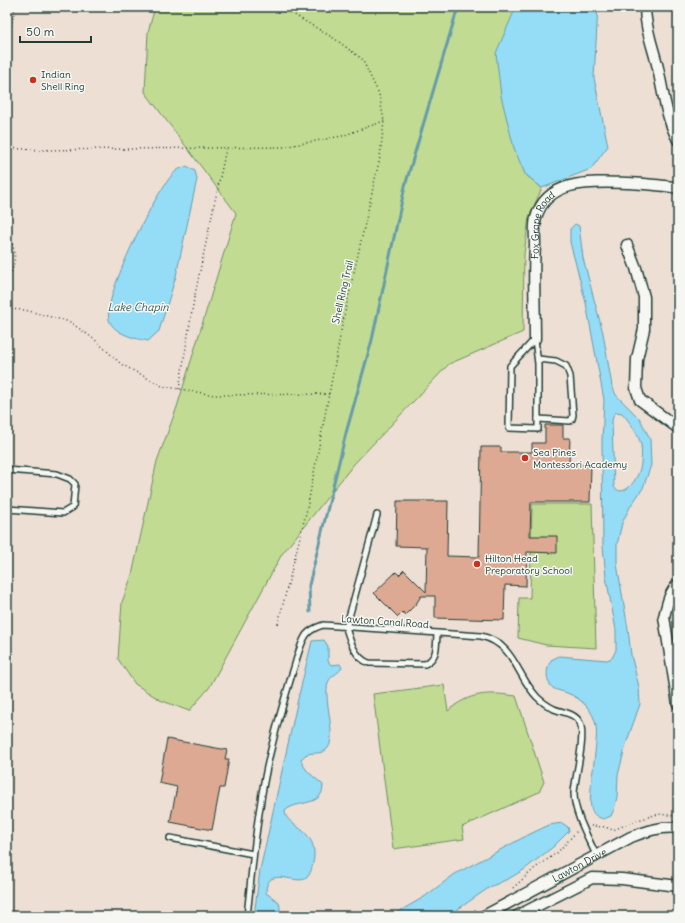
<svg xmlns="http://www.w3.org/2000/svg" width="685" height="923" viewBox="0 0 685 923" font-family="Delius,sans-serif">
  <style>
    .green { fill: #c1db92; stroke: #708c63 }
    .water { fill: #95dcf7; stroke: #669ca9; fill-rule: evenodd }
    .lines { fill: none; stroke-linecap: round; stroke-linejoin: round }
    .stream { stroke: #669ca9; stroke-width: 3 }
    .building { fill: #dda992; stroke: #1f3d34 }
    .lane-casing { stroke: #1f3d34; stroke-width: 8 }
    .street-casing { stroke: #1f3d34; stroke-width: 13 }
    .path { stroke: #1f3d34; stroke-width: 1.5; stroke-dasharray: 1 3; stroke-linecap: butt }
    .lane { stroke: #f6f6f2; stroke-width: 5 }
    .street { stroke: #f6f6f2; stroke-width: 10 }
    .poi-dot { fill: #c8321e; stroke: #f6f6f2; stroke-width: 1.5 }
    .labels { text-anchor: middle; stroke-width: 3; stroke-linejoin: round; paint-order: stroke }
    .poi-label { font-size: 10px; fill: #1f3d34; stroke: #f6f6f2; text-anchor: start }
    .street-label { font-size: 10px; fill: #1f3d34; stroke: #f6f6f2 }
    .water-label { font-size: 11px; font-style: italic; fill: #375d5b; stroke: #f6f6f2 }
  </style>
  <rect width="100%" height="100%" fill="#eedfd5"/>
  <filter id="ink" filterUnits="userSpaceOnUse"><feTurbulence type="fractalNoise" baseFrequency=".025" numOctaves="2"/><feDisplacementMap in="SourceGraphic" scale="8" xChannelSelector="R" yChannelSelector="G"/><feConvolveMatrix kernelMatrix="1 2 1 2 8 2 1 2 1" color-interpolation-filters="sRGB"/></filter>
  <g filter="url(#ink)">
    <g class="green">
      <polygon points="155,7 516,7 525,174 542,188 529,217 524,254 523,332 449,364 354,464 282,554 209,688 189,711 160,700 135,684 118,659 122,602 132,575 157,461 177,407 236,213 145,92 148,32"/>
      <polygon points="532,504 592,504 596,648 546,645 518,638 519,598 530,598"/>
      <path d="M 444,685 L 448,711 C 469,692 489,692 516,696 L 544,782 L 539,792 L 462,827 L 464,839 L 393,849 L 373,694 Z"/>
    </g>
    <g class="water">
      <polygon points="516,7 598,7 594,78 608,146 591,169 542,188 525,174 514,148 501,96 496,53"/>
      <path d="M 187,166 L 195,171 L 197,179 L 176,276 L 159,331 L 148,341 C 136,339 114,334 109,320 C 102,298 157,187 176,171 C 179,168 184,168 187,166 Z"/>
      <path d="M 575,224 L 579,226 L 583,258 L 603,333 L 612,386 L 616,395 L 640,419 L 650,439 L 651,465 L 643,488 L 630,507 L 622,523 L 617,545 L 617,564 L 628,629 L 631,655 L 639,687 L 640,704 L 626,744 L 618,775 L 617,797 L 614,809 L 611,816 L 604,819 C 599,818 595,816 592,811 C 586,799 599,744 596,726 C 594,711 581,698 567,693 C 563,691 557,691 553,688 C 545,682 546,668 551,660 L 559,656 L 607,660 L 612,658 L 616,650 L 616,630 L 606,577 L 603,546 L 602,441 L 604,400 L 586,303 L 570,242 L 570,229 ZM 616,412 L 622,413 C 629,421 638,433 641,445 C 642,454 642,468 637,476 C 633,485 622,497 614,487 L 612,421 L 613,416 Z"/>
      <path d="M 324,640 L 328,646 L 328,661 L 331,665 L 340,664 L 342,668 C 338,674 330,676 328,683 C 323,700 337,735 328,748 C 322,756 313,751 305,755 C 304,756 303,758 301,759 C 303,770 316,778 323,785 C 323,808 297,799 285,811 C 285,827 316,827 314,857 C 313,864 311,876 305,879 C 293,884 266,865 266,893 L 279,902 L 280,907 L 280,916 L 254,916 L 260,870 L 298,699 L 312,641 Z"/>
      <polygon points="562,823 568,827 569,831 553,847 525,869 510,878 490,887 448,916 391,916 424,897 455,874 528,835 549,825"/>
    </g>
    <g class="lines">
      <polyline class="stream" points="310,612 309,585 346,433 372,340 405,186 458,7"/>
    </g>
    <g class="building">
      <polygon points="545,425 563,425 563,438 570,438 569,464 591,465 590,502 531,502 530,536 557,536 557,553 527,552 526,586 505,585 504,620 435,618 435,596 421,596 416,604 405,615 403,612 398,617 374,593 396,572 399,575 404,570 426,592 427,547 396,546 397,501 448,501 447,556 479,557 481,447 501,447 501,452 532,452 532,443 545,443"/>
      <polygon points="167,739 227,750 225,759 229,759 224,788 220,788 212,830 170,822 177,787 159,783"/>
    </g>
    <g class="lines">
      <defs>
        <g id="lane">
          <polygon points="535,339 538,364 538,429 509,428 510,366"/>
          <polyline points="538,419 570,421 572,419 573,415 570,376 566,366 556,361 538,359"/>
          <polyline points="7,470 57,474 70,479 75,484 73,507 63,513 7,509"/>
          <path d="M 377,515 L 346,628 C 350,641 355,658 369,663 L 425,664 C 438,657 436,647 437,634"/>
          <polyline points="170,838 253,854"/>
          <path d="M 247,916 C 251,880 254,843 260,807 C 266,762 279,717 292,674 C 296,663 300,642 307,634 C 311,629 317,627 323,625 L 481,636 C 515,644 516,675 537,697 C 542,702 548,706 554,709 C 564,713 575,713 580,723 C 586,738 575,776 574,793 C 574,813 588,837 596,855"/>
        </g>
        <g id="street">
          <path d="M 645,7 C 645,28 653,47 658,68 C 663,92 666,117 678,140"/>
          <polyline points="627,245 636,268 644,297 644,329 637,359 636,388 640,400 678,428"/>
          <path id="s1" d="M 535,339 C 535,308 533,277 535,245 C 535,237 534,226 536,218 C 547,178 594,182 627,183 C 644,184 662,185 678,188"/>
          <path d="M 678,584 C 669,593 667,605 664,617 L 678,704"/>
          <path id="s2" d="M 484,916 L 631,837 C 647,831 661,826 678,828"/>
          <polyline points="517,916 592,878 622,879 678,886"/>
        </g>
      </defs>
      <use href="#lane" class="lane-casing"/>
      <use href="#street" class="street-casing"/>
      <g class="path">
        <polyline points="7,50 15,7"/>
        <polyline points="7,148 42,150 283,147 342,136 384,121"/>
        <path d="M 7,233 C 17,250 17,263 7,281"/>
        <polyline points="7,309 25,310 70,322 94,339 121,364 162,386 214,395 329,394"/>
        <polyline points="179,389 194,299 226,149"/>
        <polyline points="278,624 307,509 343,321 380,157 384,121 379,94 362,59 335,39 281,7"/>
        <polyline points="591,826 605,827 613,830 638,820 658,814 678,816"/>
        <polyline points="513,888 535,868 557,853 577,831"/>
        <polyline points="464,916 477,909"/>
      </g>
      <use href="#lane" class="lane"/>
      <use href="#street" class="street"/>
    </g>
  </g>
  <g class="poi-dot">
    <circle cx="33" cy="80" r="4"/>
    <circle cx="525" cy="458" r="4"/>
    <circle cx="477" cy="564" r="4"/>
  </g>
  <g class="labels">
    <g class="poi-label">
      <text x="41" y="78">Indian<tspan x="41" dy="12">Shell Ring</tspan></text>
      <text x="533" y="456">Sea Pines<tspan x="533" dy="12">Montessori Academy</tspan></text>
      <text x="485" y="562">Hilton Head<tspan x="485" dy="12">Preporatory School</tspan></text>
    </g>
    <g class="street-label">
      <text dy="4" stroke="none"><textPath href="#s1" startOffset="116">Fox Grape Road</textPath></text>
      <text transform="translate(342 292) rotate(-77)" y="4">Shell Ring Trail</text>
      <text transform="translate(385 621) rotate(4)" y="4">Lawton Canal Road</text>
      <text dy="4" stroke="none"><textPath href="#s2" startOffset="108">Lawton Drive</textPath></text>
    </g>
    <g class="water-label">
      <text x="138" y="311">Lake Chapin</text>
    </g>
  </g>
  <rect width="685" height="923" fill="none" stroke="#f6f6f2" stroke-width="24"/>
  <rect x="12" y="12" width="661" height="899" fill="none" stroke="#1f3d34" stroke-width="1.5" filter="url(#ink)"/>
  <path d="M20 36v6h71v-6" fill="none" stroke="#1f3d34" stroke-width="2"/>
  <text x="26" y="36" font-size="12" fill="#1f3d34" stroke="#f6f6f2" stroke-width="3" paint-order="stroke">50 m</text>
</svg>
